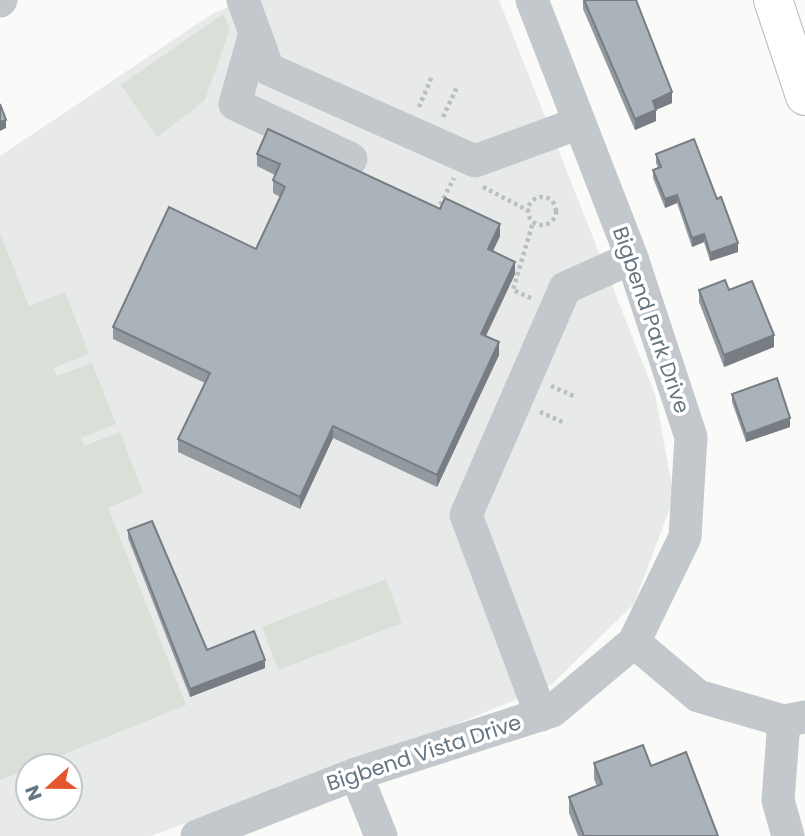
<svg xmlns="http://www.w3.org/2000/svg" width="805" height="836" viewBox="0 0 805 836" font-family="Poppins,sans-serif">
  <style>
    .built { fill: #e8e9e9; fill-rule: evenodd }
    .green { fill: #dadfd7 }
    .lines { fill: none; stroke-linecap: round; stroke-linejoin: round }
    .major-casing { stroke: #b5babe; stroke-width: 40 }
    .path { stroke: #bbbfc2; stroke-width: 4.5; stroke-dasharray: 3.5 3.5; stroke-linecap: butt }
    .minor { stroke: #c3c8cc; stroke-width: 33 }
    .major { stroke: #fff; stroke-width: 38 }
    .wall { fill: #929a9f }
    .shaded-wall { fill: #777d82 }
    .building { fill: #aab3b9; stroke: #777d82; stroke-width: 2 }
    .labels { text-anchor: middle; stroke-width: 7; stroke-linejoin: round; paint-order: stroke }
    .street-label { font-size: 21px; fill: #657683; stroke: #fff }
  </style>
  <rect width="100%" height="100%" fill="#fafaf8"/>
  <path class="built" d="M 245,0 L 499,0 L 655,394 L 674,497 L 634,604 L 551,685 L 449,727 L 151,836 L 0,836 L 0,156 L 212,14 ZM 28,766 L 70,766 L 70,808 L 28,808 Z"/>
  <g class="green">
    <polygon points="223,14 230,28 205,100 157,137 121,85"/>
    <polygon points="0,233 29,306 65,292 89,354 53,368 57,376 92,363 116,424 81,438 84,446 120,432 143,493 108,508 186,705 0,780"/>
    <polygon points="386,579 402,623 278,670 262,627"/>
  </g>
  <g class="lines">
    <defs>
      <polyline id="major" points="773,0 805,96"/>
    </defs>
    <use href="#major" class="major-casing"/>
    <g class="path">
      <polyline points="419,107 432,76"/>
      <polyline points="443,117 457,87"/>
      <polyline points="483,187 529,211"/>
      <circle cx="542" cy="211" r="14"/>
      <polyline points="437,211 454,178"/>
      <polyline points="531,298 513,290 533,222"/>
      <polyline points="551,386 576,397"/>
      <polyline points="540,412 565,423"/>
    </g>
    <g class="minor">
      <polyline points="243,0 268,69 475,161 579,123"/>
      <polyline points="0,1 1,0"/>
      <polyline points="255,33 235,104 351,159"/>
      <polyline points="634,642 698,696 784,721 805,717"/>
      <polyline points="541,715 466,515 565,288 632,258"/>
      <polyline points="784,721 778,800 788,836"/>
      <polyline points="356,774 381,836"/>
      <polyline points="197,836 356,774 552,711 634,642 685,537 691,437 632,258 532,0"/>
    </g>
    <use href="#major" class="major"/>
  </g>
  <g class="wall">
    <polygon points="583,0 636,0 672,103 656,110 656,121 635,130 583,9"/>
    <polygon points="257,154 500,236 493,251 515,274 486,336 499,355 437,487 333,438 300,509 178,452 178,439 205,383 113,339 113,327 256,249 280,197 273,193 273,180 275,175 257,166"/>
    <polygon points="656,154 738,252 710,261 704,242 692,247 677,203 665,208 653,178 653,170 658,168 656,163"/>
    <polygon points="699,290 729,290 774,347 724,367 699,302"/>
    <polygon points="732,394 790,427 746,442 732,402"/>
    <polygon points="128,530 207,650 265,668 190,697 128,538"/>
    <polygon points="594,763 651,766 718,836 578,836 569,813 569,797 597,786 594,779"/>
  </g>
  <g class="shaded-wall">
    <polygon points="672,92 672,103 653,111 653,101"/>
    <polygon points="656,110 656,121 635,130 635,119"/>
    <polygon points="6,120 6,128 0,131 0,122"/>
    <polygon points="677,195 677,203 665,208 665,199"/>
    <polygon points="500,224 500,236 488,261 488,249"/>
    <polygon points="704,234 704,242 692,247 692,238"/>
    <polygon points="738,243 738,252 710,261 710,253"/>
    <polygon points="515,262 515,274 481,346 481,334"/>
    <polygon points="774,335 774,347 724,367 724,355"/>
    <polygon points="499,342 499,355 437,487 437,475"/>
    <polygon points="790,418 790,427 746,442 746,434"/>
    <polygon points="333,426 333,438 300,509 300,497"/>
    <polygon points="265,660 265,668 190,697 190,689"/>
  </g>
  <g class="building">
    <polygon points="584,0 636,0 672,92 653,101 656,110 635,119"/>
    <polygon points="0,104 6,120 0,122"/>
    <polygon points="268,129 440,209 445,198 500,224 488,249 515,262 481,334 499,342 437,475 333,426 300,497 178,439 210,373 113,327 169,207 256,249 285,187 273,180 280,164 257,154"/>
    <polygon points="694,139 717,199 721,197 738,243 710,253 704,234 692,238 677,195 665,199 653,170 661,167 656,154"/>
    <polygon points="725,280 729,290 752,281 774,335 724,355 699,290"/>
    <polygon points="777,378 790,418 746,434 732,394"/>
    <polygon points="152,521 207,650 254,631 265,660 190,689 128,530"/>
    <polygon points="643,745 651,766 686,752 718,836 584,836 569,797 602,784 594,763"/>
  </g>
  <g class="labels">
    <g class="street-label">
      <text transform="translate(651 320) rotate(71)" y="7">Bigbend Park Drive</text>
      <text transform="translate(424 753) rotate(-18)" y="7">Bigbend Vista Drive</text>
    </g>
  </g>
  <g transform="translate(49 787) rotate(249)"><circle r="33" fill="#ffffff" stroke="#c1c8cd" stroke-width="2"/>
  <path d="M0-5L12 26L0 18L-12 26Z" fill="#e4572e"/>
  <text y="-10" font-size="19" font-weight="bold" text-anchor="middle" fill="#657683">N</text>
  </g>
</svg>
